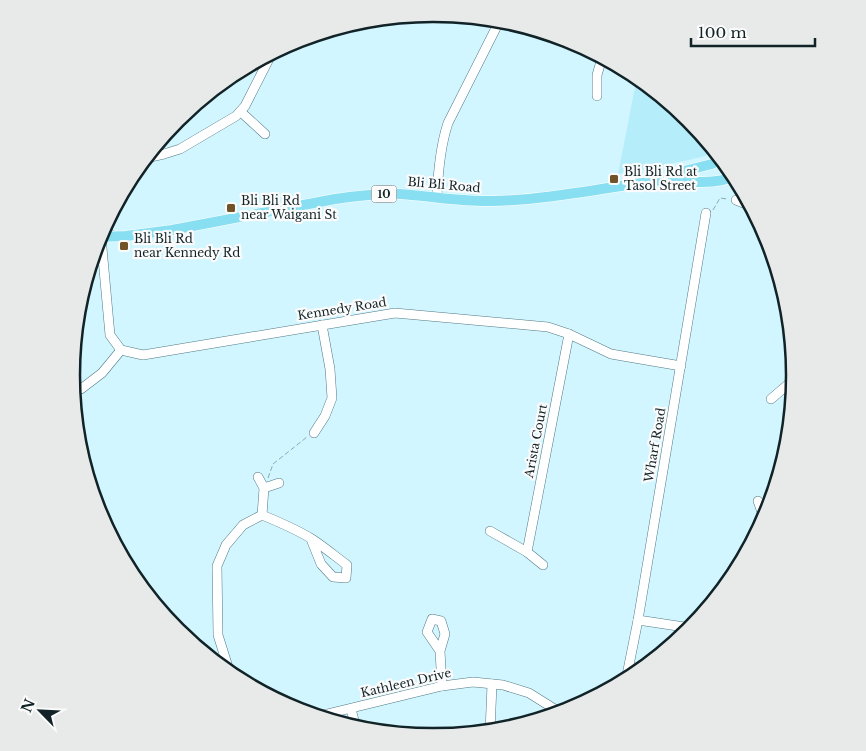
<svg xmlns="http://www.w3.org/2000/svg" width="866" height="751" viewBox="0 0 866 751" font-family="'Libre Baskerville',serif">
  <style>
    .built { fill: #b6edfa }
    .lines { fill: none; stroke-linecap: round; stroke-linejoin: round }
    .minor-casing { stroke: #507984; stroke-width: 10 }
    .major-casing { stroke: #fff; stroke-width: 11 }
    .path { stroke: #8ca9b0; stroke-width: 1; stroke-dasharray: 5 2.5; stroke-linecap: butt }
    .minor { stroke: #fff; stroke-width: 9 }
    .major { stroke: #88dff1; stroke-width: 10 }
    .poi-dot { fill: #705427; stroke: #fbfbfb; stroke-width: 2 }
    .labels { text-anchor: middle; stroke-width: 4.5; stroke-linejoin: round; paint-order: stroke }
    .shield { fill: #fbfbfb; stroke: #576467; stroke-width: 1 }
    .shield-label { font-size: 11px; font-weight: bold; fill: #112327 }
    .poi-label { font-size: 12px; fill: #112327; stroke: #fbfbfb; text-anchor: start }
    .street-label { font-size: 12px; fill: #112327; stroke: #fbfbfb }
    .rim { fill: none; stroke: #112327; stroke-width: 2.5 }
  </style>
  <rect width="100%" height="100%" fill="#d2f6ff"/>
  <polygon class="built" points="637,77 689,120 714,150 713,151 705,156 689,160 618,174"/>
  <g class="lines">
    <defs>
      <g id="minor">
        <polyline points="597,96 597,75 602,58"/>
        <polyline points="241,112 265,134"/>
        <polyline points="146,158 164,154 180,149 236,116 245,106 272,53"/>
        <path d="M 437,197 C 438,172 440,147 448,123 L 500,20"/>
        <polyline points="736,200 751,206"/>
        <polyline points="107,222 109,237"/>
        <polyline points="101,237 110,335 121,350 143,355 395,313 548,327 569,334 611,354 681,366"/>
        <polyline points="73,390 81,389 102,373 121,350"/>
        <polyline points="771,399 792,381 794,381"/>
        <polyline points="314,433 325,416 332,398 330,369 322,325"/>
        <polyline points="258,477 264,488 262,515"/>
        <polyline points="264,488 279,483"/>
        <polyline points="758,501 763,515 766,517"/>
        <polyline points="490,531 527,552 569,334"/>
        <polyline points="527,552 543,565"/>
        <polyline points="638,620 691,628"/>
        <polyline points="440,651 445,634 441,621 432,619 427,632 440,651 442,686"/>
        <path d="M 235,678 L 228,667 L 218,635 L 217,566 L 226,545 L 243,525 L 262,515 C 279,522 296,529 312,539 C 324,547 335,556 347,565 L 346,578 L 333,577 L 321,564 L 311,539"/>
        <polyline points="626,680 638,620 706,213"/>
        <polyline points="351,709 356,728"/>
        <polyline points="310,714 327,714 442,686 473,682 503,685 529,693 561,713"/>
        <polyline points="490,732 492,684"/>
      </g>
      <g id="major">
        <polyline points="670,179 684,171 712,164 721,159"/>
        <path d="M 99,237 L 126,236 L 172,230 L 335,199 C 357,196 378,193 400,194 C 431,196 461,202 492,201 C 550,200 612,186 670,179 C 688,183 718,184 735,176"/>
      </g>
    </defs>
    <use href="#minor" class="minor-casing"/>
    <use href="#major" class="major-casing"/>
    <g class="path">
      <polyline points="713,210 720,198 727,199"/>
      <polyline points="268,478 273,464 307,437"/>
    </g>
    <use href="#minor" class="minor"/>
    <use href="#major" class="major"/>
  </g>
  <g class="poi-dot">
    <rect x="609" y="174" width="10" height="10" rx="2.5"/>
    <rect x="226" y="203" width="10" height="10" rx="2.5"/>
    <rect x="119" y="241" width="10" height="10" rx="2.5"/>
  </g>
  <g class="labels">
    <rect class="shield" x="371.5" y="185.5" width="25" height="17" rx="4"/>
    <g class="shield-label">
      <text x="384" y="198">10</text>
    </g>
    <g class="poi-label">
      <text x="624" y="176">Bli Bli Rd at<tspan x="624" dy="14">Tasol Street</tspan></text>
      <text x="241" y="205">Bli Bli Rd<tspan x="241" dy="14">near Waigani St</tspan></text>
      <text x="134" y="243">Bli Bli Rd<tspan x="134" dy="14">near Kennedy Rd</tspan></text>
    </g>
    <g class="street-label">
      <text transform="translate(444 185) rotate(5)" y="4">Bli Bli Road</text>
      <text transform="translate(342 309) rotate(-9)" y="4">Kennedy Road</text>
      <text transform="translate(536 441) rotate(-79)" y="4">Arista Court</text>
      <text transform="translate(655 445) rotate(-80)" y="4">Wharf Road</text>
      <text transform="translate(406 683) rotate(-13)" y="4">Kathleen Drive</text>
    </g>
  </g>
  <path d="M0 0H866V751H0ZM80 375a353 353 0 1 1 706 0a353 353 0 1 1-706 0Z" fill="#e8eaea" fill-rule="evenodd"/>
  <path class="rim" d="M80 375a353 353 0 1 1 706 0a353 353 0 1 1-706 0Z"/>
  <g transform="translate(40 711) rotate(294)" stroke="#fbfbfb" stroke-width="4" paint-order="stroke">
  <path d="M0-4L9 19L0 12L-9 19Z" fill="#112327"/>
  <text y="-8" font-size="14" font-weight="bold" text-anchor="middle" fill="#112327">N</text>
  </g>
  <path d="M691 38v8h124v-8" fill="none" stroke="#112327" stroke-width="2.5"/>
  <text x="698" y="38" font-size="15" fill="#112327" stroke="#fbfbfb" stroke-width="4" paint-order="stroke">100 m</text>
</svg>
